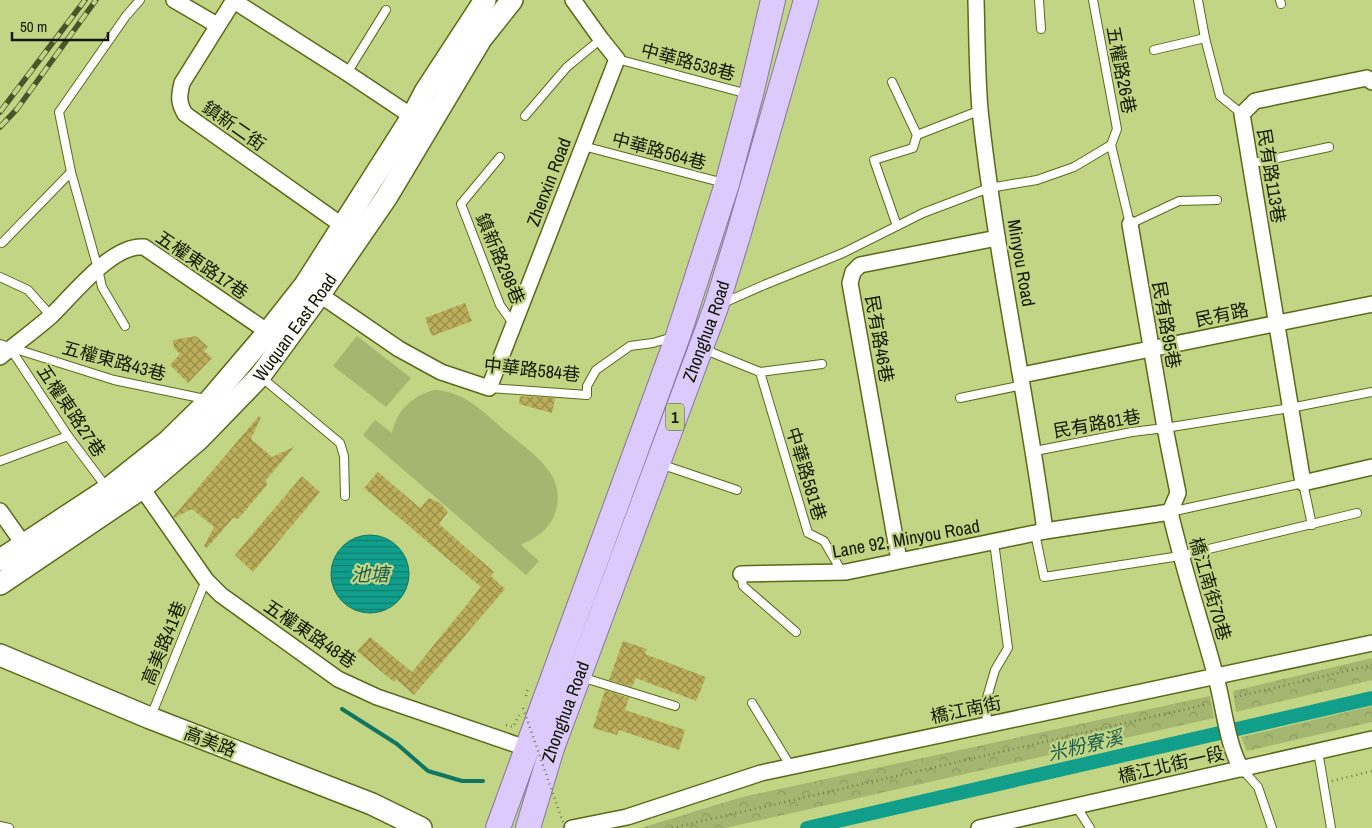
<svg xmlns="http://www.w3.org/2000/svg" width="1372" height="828" viewBox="0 0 1372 828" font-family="'Archivo Narrow','Noto Sans TC',sans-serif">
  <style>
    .park { fill: url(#park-crowns) }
    .pitch { fill: #a4b670 }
    .water { fill: url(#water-rules); stroke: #117661 }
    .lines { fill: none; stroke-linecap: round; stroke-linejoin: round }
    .stream { stroke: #117661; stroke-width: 4 }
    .canal { stroke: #119e8b; stroke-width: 14 }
    .building { fill: url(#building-cross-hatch) }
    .lane-casing { stroke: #5a6a18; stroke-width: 10 }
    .street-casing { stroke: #5a6a18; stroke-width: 18 }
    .secondary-casing { stroke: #5a6a18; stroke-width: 24 }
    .primary-casing { stroke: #8674a4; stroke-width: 26 }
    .path { stroke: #6e7c46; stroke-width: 2.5; stroke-dasharray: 1 4; stroke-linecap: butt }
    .lane { stroke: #fff; stroke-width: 8 }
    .street { stroke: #fff; stroke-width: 15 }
    .secondary { stroke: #fff; stroke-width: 21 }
    .primary { stroke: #dccafd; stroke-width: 24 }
    .rail-casing { stroke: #49542a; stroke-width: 5.5 }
    .rail { stroke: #c1d585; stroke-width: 4; stroke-dasharray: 11; stroke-linecap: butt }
    .path-bridge { stroke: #6e7c46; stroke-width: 2.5; stroke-dasharray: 1 4; stroke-linecap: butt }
    .labels { text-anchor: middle; stroke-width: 4.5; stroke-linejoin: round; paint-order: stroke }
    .shield { fill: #c1d585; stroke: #465128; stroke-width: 1 }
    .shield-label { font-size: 16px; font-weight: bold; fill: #121800 }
    .street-label { font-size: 18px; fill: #121800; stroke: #c1d585 }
    .water-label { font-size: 19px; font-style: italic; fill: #175a4f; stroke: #c1d585 }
  </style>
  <defs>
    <pattern id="park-crowns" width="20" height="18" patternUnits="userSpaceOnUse" patternTransform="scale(1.25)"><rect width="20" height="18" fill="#a4b670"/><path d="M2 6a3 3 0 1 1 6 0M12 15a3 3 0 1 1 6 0" fill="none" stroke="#8c9c5f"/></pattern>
    <pattern id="water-rules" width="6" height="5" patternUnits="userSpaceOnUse" patternTransform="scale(1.25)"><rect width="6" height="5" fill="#119e8b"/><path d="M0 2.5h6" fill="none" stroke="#0f806f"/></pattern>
    <pattern id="building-cross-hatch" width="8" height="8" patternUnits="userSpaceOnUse" patternTransform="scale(1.25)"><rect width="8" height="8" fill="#bcae5b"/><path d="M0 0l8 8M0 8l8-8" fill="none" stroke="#978d49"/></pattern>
  </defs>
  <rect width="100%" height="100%" fill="#c1d585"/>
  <g class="park">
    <polygon points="1372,658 1372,680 1236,712 1233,691"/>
    <polygon points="1210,696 1214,718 725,828 641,828 742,797"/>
    <polygon points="1372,706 1372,722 1247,751 1241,737"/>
  </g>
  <g class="pitch">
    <polygon points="357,336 411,378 386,407 333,366"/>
    <path d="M 434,390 C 466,391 486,415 509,434 C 522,445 538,456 549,471 C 563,490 560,518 541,533 C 535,538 528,541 521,545 L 539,561 L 526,575 L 363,435 L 375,420 L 392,433 C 397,410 412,396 434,390 Z"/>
  </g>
  <circle class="water" cx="370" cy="574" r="39"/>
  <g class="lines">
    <polyline class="stream" points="342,709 397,744 428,771 462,781 483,781"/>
    <polyline class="canal" points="807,828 1372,698"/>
  </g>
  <g class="building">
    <polygon points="465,303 472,321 432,336 425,318"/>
    <polygon points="196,336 208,347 204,351 212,358 188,383 170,365 180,354 174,348 173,340"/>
    <polygon points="520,396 555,398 552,413 519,404"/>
    <polygon points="259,416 261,417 251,439 272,457 294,447 266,480 267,485 238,519 233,518 207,548 204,546 214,527 192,509 174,518 173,517"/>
    <polygon points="378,472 420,508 429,498 440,503 448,512 439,524 494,572 491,576 505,589 414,695 396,679 394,682 357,651 370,637 412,672 481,587 364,488"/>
    <polygon points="302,476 320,492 253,572 235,555"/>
    <polygon points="623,641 647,649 645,654 706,677 696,701 636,678 632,687 609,680"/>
    <polygon points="605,690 629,698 625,710 685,730 679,750 619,730 617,735 593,728"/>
  </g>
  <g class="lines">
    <defs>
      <g id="lane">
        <polyline points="1039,0 1041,29"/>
        <polyline points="1093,0 1117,129 1111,145"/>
        <polyline points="1198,0 1205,38 1220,96 1242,114"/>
        <polyline points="1280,0 1281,4"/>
        <polyline points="1154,50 1205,38"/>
        <polyline points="617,59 748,94"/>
        <polyline points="347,73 386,10"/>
        <polyline points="892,82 917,135"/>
        <polyline points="525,116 567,67 601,39"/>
        <polyline points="1111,145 1130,224 1179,201 1217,200"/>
        <polyline points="583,146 724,183"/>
        <polyline points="500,157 461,204 500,305 514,325"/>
        <polyline points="1249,164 1329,147"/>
        <polyline points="897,226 874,160 913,148 917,135 981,110"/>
        <polyline points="2,243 71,172"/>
        <polyline points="0,277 28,290 51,316"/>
        <polyline points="721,304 764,285 843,253 923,213 989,188 1037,180 1074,167 1111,145"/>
        <polyline points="125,326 102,287 98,269 71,172 59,112 126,16 140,0"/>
        <polyline points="0,344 114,380 205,399"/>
        <polyline points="10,348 68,436 107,488"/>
        <polyline points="703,349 760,372 808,533 824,541 842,572"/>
        <polyline points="760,372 822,364"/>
        <polyline points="261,377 340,443 344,456 345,496"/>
        <polyline points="489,388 587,395 587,386 596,370 630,346 653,343 673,337"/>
        <polyline points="960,398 1023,385"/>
        <polyline points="1035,451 1132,432 1165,428 1290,408 1372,392"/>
        <polyline points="0,461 68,436"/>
        <polyline points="660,464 737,490"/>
        <polyline points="1170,512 1303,483 1312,525"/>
        <polyline points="1035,533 1044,577 1180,556 1357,513"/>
        <polyline points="741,574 743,586 796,632"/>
        <polyline points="581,677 675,706"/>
        <polyline points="752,703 791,767"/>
        <polyline points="151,716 206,580"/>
        <polyline points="987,724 986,701 995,670 1008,648 994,542"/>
        <polyline points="1318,751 1331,828"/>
        <polyline points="1242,769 1258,787 1272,828"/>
        <polyline points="1076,806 1090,828"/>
        <polyline points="0,826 9,828"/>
      </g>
      <g id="street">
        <polyline points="174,0 217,25"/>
        <path d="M 234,0 L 182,83 C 179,96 178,102 185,114 L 343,226"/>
        <path d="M 976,0 C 977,37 977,74 980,110 C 995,251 1026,390 1045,531"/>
        <polyline points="234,1 347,73 419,121"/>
        <polyline points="1372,82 1367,78 1255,101 1242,114 1303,483 1372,467"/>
        <polyline points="1130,224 1165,428 1178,493 1170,512"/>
        <polyline points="313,290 399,349 441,372 489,388 617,59 601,39 573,0"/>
        <path d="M 0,357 C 17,343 35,330 51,316 C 73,295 112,244 144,247 L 268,332"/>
        <polyline points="1022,375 1372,304"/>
        <polyline points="137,481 206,580 221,595 338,679 377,697 526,748"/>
        <polyline points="0,511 29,552"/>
        <path d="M 1170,512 C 1183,568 1201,622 1216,677 C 1223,702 1228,750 1242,769"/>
        <polyline points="899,560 850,283 853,272 860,265 997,238"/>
        <polyline points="741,574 846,572 1045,531 1170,512"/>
        <polyline points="572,828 627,817 761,773 1372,643"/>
        <polyline points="979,828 1372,739"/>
      </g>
      <g id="secondary">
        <polyline points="0,560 108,489 167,442 210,400 268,332 305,285 412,117 425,92 485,0"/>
        <path id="s1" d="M 0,584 L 142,488 L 199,439 L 260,376 L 320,294 L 386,198 L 481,39 L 512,0"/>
        <polyline points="0,655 150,718 372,804 421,828"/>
      </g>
      <g id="primary">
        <polyline points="498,828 678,336 727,184 751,94 773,0"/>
        <path id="s2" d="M 528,828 L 552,748 L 716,307 L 738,236 L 806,0"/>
      </g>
    </defs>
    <use href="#lane" class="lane-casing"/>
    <use href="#street" class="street-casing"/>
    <use href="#secondary" class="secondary-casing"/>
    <use href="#primary" class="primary-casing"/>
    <g class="path">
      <polyline points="526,696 528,687"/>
      <polyline points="1235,697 1372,665"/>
      <polyline points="506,725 513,727 519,715"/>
      <polyline points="1332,781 1372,771"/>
      <polyline points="672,828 1208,704"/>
    </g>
    <use href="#lane" class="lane"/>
    <use href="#street" class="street"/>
    <use href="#secondary" class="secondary"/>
    <use href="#primary" class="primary"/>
    <defs>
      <g id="rail">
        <polyline points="0,112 85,0"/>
        <polyline points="0,127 17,109 96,0"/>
      </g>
    </defs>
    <use href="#rail" class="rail-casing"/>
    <use href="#rail" class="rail"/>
    <polyline class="path-bridge" points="523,708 565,828"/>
  </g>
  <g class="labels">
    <rect class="shield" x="666" y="403.5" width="18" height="27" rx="4"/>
    <g class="shield-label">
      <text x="675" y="423">1</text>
    </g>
    <g class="street-label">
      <text transform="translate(688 62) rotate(15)" y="6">中華路538巷</text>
      <text transform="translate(1121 70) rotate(79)" y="6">五權路26巷</text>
      <text transform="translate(234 126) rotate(35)" y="6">鎮新二街</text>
      <text transform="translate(659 151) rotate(15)" y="6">中華路564巷</text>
      <text transform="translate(1271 176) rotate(81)" y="6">民有路113巷</text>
      <text transform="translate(549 182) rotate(-69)" y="6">Zhenxin Road</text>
      <text transform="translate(500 259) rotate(67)" y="6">鎮新路298巷</text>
      <text transform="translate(1021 263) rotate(80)" y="6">Minyou Road</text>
      <text transform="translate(202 265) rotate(34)" y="6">五權東路17巷</text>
      <text transform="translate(1222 315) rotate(-12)" y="6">民有路</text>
      <text transform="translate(1166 325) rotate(80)" y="6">民有路95巷</text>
      <text dy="6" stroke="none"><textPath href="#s1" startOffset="394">Wuquan East Road</textPath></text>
      <text dy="6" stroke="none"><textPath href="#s2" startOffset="528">Zhonghua Road</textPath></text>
      <text transform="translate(879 339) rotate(80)" y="6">民有路46巷</text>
      <text transform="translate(114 361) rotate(15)" y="6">五權東路43巷</text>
      <text transform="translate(532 370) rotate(6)" y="6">中華路584巷</text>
      <text transform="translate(71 411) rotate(56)" y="6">五權東路27巷</text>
      <text transform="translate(1097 424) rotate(-10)" y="6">民有路81巷</text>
      <text transform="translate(806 474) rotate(73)" y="6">中華路581巷</text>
      <text transform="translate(906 539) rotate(-10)" y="6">Lane 92, Minyou Road</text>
      <text transform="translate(1210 589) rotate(74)" y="6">橋江南街70巷</text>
      <text transform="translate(310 634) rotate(34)" y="6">五權東路48巷</text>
      <text transform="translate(164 643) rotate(-68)" y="6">高美路41巷</text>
      <text transform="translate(966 710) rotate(-12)" y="6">橋江南街</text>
      <text dy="6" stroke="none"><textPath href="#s2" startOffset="122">Zhonghua Road</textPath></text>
      <text transform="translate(210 742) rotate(21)" y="6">高美路</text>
      <text transform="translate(1171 765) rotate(-13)" y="6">橋江北街一段</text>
    </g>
    <g class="water-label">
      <text x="370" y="581">池塘</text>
      <text transform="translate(1085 745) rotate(-13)" y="7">米粉寮溪</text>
    </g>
  </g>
  <path d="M12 32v8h96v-8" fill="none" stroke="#121800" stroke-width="2.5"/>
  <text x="20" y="32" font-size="15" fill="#121800" stroke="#c1d585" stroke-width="4" paint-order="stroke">50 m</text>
</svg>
